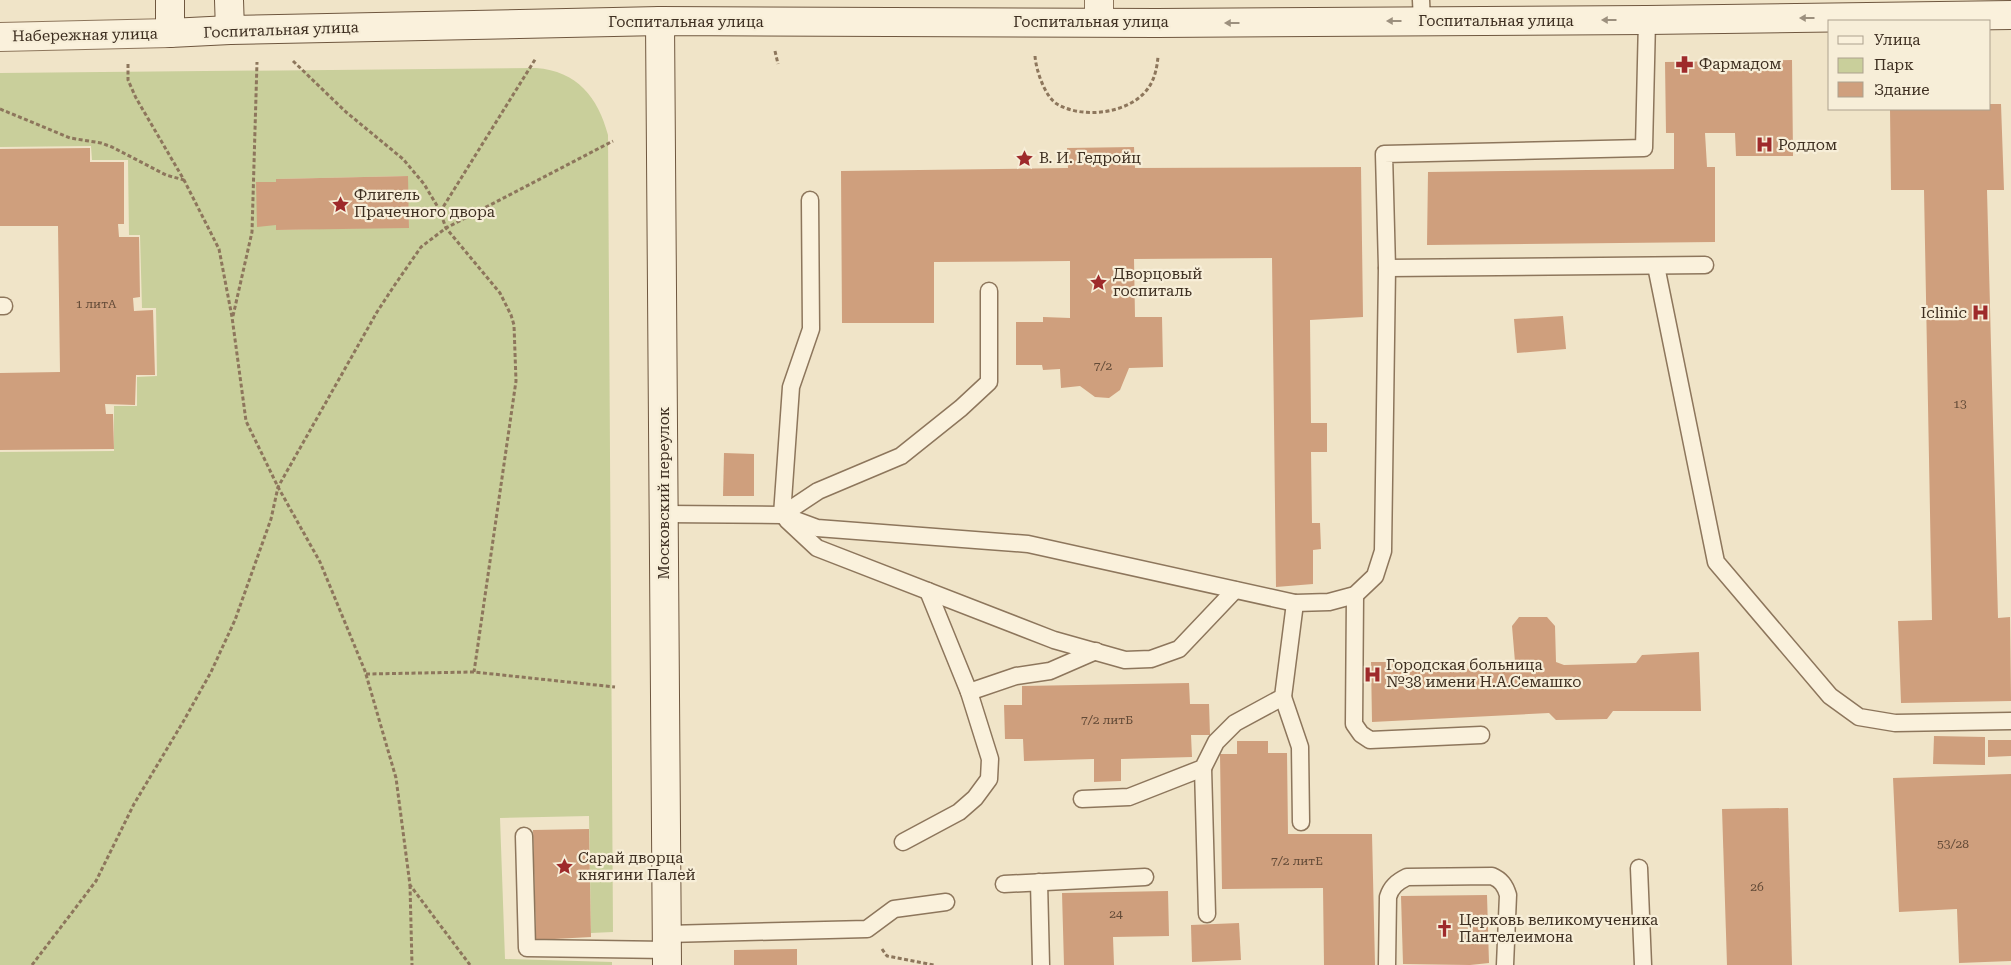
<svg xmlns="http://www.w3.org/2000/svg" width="2011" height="965" viewBox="0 0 2011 965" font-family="'Roboto Serif',serif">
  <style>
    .green { fill: #c9cf9b; fill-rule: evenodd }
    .building { fill: #cf9f7d }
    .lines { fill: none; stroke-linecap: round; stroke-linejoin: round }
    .lane-casing { stroke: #8d765c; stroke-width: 19 }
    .street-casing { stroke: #8d765c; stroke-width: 30 }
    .secondary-casing { stroke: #6f573f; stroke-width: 30 }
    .path { stroke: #8d765c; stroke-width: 3; stroke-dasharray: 4 2.5; stroke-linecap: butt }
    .lane { stroke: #faf1dc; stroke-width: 16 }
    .street { stroke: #faf1dc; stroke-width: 28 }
    .secondary { stroke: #faf1dc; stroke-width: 28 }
    .oneway { fill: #9c907e }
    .labels { text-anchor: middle; stroke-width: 4.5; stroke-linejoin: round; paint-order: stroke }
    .number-label { font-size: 12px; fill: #624a37 }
    .street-label { font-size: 15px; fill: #3d2e20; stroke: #f7eed8 }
    .poi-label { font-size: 15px; fill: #3d2e20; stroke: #f7eed8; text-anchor: start }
  </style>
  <rect width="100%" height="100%" fill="#f0e4c8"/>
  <path class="green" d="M 536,68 C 577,71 598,97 608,135 L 613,932 L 591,933 L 589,816 L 500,818 L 505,959 L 612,962 L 612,965 L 0,965 L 0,452 L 114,451 L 114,406 L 137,406 L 137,377 L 157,376 L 156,308 L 142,308 L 140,235 L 129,235 L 128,160 L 92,160 L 91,146 L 0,147 L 0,73 ZM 407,176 L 409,227 L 276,230 L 276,225 L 256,183 L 276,182 L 276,179 Z"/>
  <g class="building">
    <polygon points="1792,60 1793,156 1736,156 1735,133 1705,133 1707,167 1715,167 1715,242 1427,245 1428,172 1674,169 1674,133 1666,133 1665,62"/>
    <polygon points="1990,104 2001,104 2004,190 1987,190 1998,618 2010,617 2011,701 1901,703 1898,621 1932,620 1924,190 1891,190 1890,109 1990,109"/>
    <polygon points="1134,147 1135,168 1361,167 1363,317 1310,320 1311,423 1327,423 1327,452 1311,452 1312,523 1320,523 1321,549 1313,550 1313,584 1276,587 1272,258 1134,259 1135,317 1162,317 1163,367 1129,368 1120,390 1109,398 1095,397 1080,386 1061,388 1060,369 1043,370 1042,365 1016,365 1016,322 1043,322 1043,317 1070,318 1070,261 934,262 934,323 842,323 841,171 1068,168 1067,148"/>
    <polygon points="90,148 90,162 124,162 124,224 118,224 119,237 139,237 140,297 133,298 134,311 153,310 155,375 136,375 135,405 105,404 106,414 113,414 114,449 0,450 0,373 60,372 58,226 0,226 0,149"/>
    <polygon points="408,176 409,228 276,230 276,225 257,227 256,182 276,182 276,179"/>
    <polygon points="1563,316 1566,349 1517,353 1514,319"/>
    <polygon points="724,453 754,454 754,496 723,496"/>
    <polygon points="1519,617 1547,617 1555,626 1556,662 1564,665 1636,663 1642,655 1699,652 1701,711 1613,711 1607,719 1556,720 1549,713 1372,722 1371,662 1430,662 1435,669 1507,668 1515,662 1512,626"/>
    <polygon points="1189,683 1190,704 1209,704 1210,735 1191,735 1192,757 1121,759 1121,781 1094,782 1094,759 1024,761 1023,739 1005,739 1004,705 1022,705 1022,686"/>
    <polygon points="1934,736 1985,737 1985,765 1933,764"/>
    <polygon points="1988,740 2011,740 2011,756 1988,757"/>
    <polygon points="1237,741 1268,741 1268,753 1287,753 1288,834 1372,834 1375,965 1324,965 1323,888 1222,889 1220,754 1237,754"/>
    <polygon points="2011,774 2011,961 1959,963 1957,909 1899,912 1893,778"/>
    <polygon points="1788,808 1792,965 1727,965 1722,809"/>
    <polygon points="589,829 591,937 536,940 533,830"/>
    <polygon points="1168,891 1169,936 1113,937 1114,965 1064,965 1062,893"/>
    <polygon points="1487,895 1489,963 1470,965 1403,964 1401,896"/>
    <polygon points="1239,923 1241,960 1192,962 1191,925"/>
    <polygon points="797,949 797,965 734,965 734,950"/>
  </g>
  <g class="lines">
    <defs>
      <g id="lane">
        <polyline points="1421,0 1422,21"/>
        <polyline points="1656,266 1716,562 1830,696 1859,717 1895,723 2011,721"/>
        <polyline points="1387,268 1705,265"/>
        <polyline points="0,306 4,306"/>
        <polyline points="664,514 782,515 817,528 1028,544 1295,603 1329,602 1355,595 1375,576 1383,551 1387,268 1384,154 1644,148 1647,20"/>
        <polyline points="782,515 818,491 901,456 961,408 989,382 989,291"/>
        <polyline points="782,515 791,387 811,329 810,200"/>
        <polyline points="787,520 817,548 1054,640 1125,660 1151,659 1179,649 1235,590"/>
        <polyline points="1355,595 1354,724 1361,734 1370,740 1481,735"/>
        <polyline points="969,692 1016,676 1050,671 1096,651"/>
        <polyline points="1283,697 1300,747 1301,822"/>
        <polyline points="1203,768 1207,914"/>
        <polyline points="1082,799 1129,797 1203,768 1216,742 1235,723 1283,697 1295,603"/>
        <polyline points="524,836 527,948 667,950"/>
        <polyline points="903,842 959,812 975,798 989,779 990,759 969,692 928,591"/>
        <polyline points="1639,868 1643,965"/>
        <polyline points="1039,882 1041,965"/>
        <polyline points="1004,884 1145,877"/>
        <polyline points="667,934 867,929 894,909 946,902"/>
        <path d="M 1387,965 L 1388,897 C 1391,887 1397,882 1407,877 L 1492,876 C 1501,880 1505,885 1508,895 L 1505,965"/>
      </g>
      <g id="street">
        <polyline points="1099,0 1099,22"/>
        <polyline points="0,37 170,33"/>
      </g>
      <g id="secondary">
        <polyline points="170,0 170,33 230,30 660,21 1157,23 1647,20 2011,15"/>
        <polyline points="229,0 230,30"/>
        <polyline points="660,21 667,965"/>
      </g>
    </defs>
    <use href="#lane" class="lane-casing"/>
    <use href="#street" class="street-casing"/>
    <use href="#secondary" class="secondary-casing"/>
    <g class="path">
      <polyline points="775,51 778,64"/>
      <path d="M 1035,56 C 1036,70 1045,97 1057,104 C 1084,120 1132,113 1149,87 C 1155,78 1157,67 1158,57"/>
      <polyline points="293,61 346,112 403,159 424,184 439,209 446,228 500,293 511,315 514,325 516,381 474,672"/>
      <polyline points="128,64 128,80 136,98 184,180 219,249 232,317 246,421 278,487 320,562 365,671 396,778 410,885 470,965"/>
      <polyline points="0,109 70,138 101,143 112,147 166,175 184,180"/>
      <polyline points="440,212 536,58"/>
      <polyline points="233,316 252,232 257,62"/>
      <polyline points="366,674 474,672 615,687"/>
      <polyline points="410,885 412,965"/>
      <polyline points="882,949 887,956 934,965"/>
      <polyline points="32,965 96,881 134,804 183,722 211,672 235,620 271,519 278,487 377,312 394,286 421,247 446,228 613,141"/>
    </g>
    <use href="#lane" class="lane"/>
    <use href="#street" class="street"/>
    <use href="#secondary" class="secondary"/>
  </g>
  <defs><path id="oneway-solid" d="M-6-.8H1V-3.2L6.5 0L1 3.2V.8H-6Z" transform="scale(1.25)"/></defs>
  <g class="oneway">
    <use href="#oneway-solid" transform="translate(1807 18) rotate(180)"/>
    <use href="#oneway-solid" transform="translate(1609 20) rotate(180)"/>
    <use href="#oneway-solid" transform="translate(1394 21) rotate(180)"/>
    <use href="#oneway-solid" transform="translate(1232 23) rotate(180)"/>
  </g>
  <defs>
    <symbol id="pharmacy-bare" viewBox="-9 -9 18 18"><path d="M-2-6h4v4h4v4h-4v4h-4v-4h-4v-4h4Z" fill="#9e2a2b" stroke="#f7eed8" stroke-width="2.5" paint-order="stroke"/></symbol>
    <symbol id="hospital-bare" viewBox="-9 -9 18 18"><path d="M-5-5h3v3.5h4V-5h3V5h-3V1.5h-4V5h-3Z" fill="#9e2a2b" stroke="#f7eed8" stroke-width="2.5" paint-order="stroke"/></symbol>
    <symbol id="sight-bare" viewBox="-9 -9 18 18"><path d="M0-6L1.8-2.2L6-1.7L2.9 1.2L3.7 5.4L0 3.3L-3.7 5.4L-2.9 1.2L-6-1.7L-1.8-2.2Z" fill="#9e2a2b" stroke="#f7eed8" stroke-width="2.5" paint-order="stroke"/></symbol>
    <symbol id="church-bare" viewBox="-9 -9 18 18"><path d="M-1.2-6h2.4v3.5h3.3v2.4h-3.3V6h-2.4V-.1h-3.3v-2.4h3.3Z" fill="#9e2a2b" stroke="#f7eed8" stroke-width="2.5" paint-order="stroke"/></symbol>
  </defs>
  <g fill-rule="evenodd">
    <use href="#pharmacy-bare" x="1672" y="52" width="25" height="25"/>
    <use href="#hospital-bare" x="1752" y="132" width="25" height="25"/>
    <use href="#sight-bare" x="1012" y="146" width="25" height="25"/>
    <use href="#sight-bare" x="328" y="192" width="25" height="25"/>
    <use href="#sight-bare" x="1086" y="270" width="25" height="25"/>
    <use href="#hospital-bare" x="1968" y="300" width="25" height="25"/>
    <use href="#hospital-bare" x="1360" y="662" width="25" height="25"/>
    <use href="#sight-bare" x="552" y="854" width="25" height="25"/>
    <use href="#church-bare" x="1432" y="916" width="25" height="25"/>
  </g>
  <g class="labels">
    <g class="number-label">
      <text x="96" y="308">1 литА</text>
      <text x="1103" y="370">7/2</text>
      <text x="1960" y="408">13</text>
      <text x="1107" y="724">7/2 литБ</text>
      <text x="1953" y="848">53/28</text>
      <text x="1297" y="865">7/2 литЕ</text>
      <text x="1757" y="891">26</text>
      <text x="1116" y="918">24</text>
    </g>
    <g class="street-label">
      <text x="1496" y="26">Госпитальная улица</text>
      <text x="686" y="27">Госпитальная улица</text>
      <text x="1091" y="27">Госпитальная улица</text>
      <text transform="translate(281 30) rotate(-2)" y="5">Госпитальная улица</text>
      <text transform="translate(85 35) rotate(-1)" y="5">Набережная улица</text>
      <text transform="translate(664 493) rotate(-90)" y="5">Московский переулок</text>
    </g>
    <g class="poi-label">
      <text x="1699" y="69">Фармадом</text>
      <text x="1778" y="150">Роддом</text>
      <text x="1039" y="163">В. И. Гедройц</text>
      <text x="354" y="200">Флигель<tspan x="354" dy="17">Прачечного двора</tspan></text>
      <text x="1113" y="279">Дворцовый<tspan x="1113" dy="17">госпиталь</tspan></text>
      <text x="1967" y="318" text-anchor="end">Iclinic</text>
      <text x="1386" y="670">Городская больница<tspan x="1386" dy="17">№38 имени Н.А.Семашко</tspan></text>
      <text x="578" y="863">Сарай дворца<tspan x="578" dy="17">княгини Палей</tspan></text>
      <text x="1459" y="925">Церковь великомученика<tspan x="1459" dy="17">Пантелеимона</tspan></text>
    </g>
  </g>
  <rect x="1828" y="20" width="162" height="90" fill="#f7eed8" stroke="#ada18e"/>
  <rect x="1838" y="36" width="25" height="8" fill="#faf1dc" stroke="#ada18e"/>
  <text x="1874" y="45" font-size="15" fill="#3d2e20">Улица</text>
  <rect x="1838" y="58" width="25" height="15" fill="#c9cf9b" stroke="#ada18e"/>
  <text x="1874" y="70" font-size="15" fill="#3d2e20">Парк</text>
  <rect x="1838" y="82" width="25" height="15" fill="#cf9f7d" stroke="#ada18e"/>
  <text x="1874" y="95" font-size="15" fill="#3d2e20">Здание</text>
</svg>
